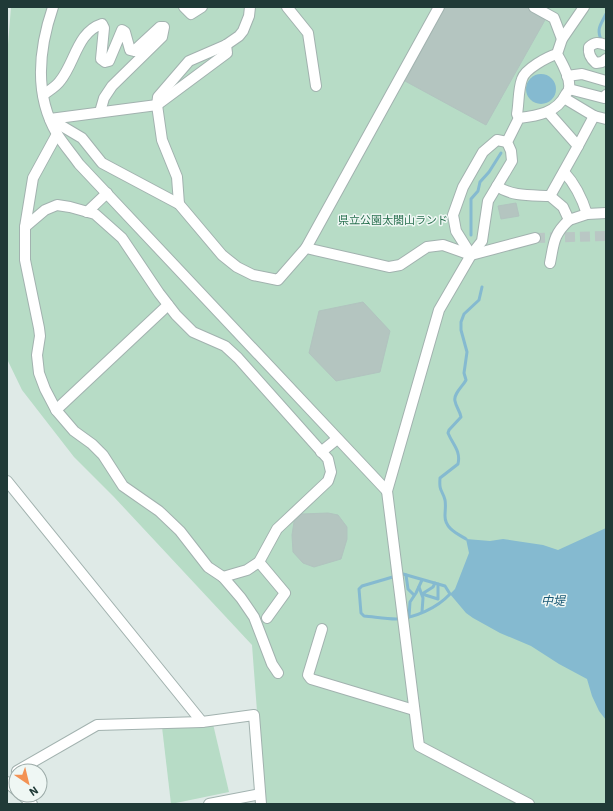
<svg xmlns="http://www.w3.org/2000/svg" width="613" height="811" viewBox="0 0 613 811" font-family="'IBM Plex Sans','Noto Sans JP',sans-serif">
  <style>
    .green { fill: #b7dcc6 }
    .water { fill: #85bad0 }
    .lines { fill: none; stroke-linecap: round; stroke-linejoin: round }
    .stream { stroke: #85bad0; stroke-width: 3 }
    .building { fill: #b4c5c0; stroke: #b1c4bf }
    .minor-tunnel { stroke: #b9c7c4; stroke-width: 10; stroke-dasharray: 10 5; stroke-linecap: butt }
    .minor-casing { stroke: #a2b2af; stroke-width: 12 }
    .minor { stroke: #fff; stroke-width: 10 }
    .labels { text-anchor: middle; stroke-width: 3; stroke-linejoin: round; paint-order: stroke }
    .park-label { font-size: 11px; fill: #2a7150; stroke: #eff7f4 }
    .water-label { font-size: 12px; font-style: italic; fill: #1a5976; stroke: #eff7f4 }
  </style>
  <rect width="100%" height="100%" fill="#dfeae7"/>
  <g class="green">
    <polygon points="11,7 606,7 606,804 264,804 252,645 114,497 74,457 22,390 7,359 7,57"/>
    <polygon points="213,724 229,792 171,804 162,727"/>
  </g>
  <g class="water">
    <circle cx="541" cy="89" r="15"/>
    <polygon points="606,528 606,720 599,711 592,696 587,679 559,664 531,646 500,633 473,618 466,613 450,594 455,589 469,553 466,539 490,541 503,539 516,541 543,545 558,550"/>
  </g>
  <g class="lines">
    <g class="stream">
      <path d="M 602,42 C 596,29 600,26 606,14"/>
      <polyline points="471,235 471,199 478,191 480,182 489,172 501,153"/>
      <path d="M 466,539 C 456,533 445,528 445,516 C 445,511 446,505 445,500 C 442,489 439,492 440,478 L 458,464 C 461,451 453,445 448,433 L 449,430 L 461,417 C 460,411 456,407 455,401 C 453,394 463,386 466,380 L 464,373 L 467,352 L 461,330 L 461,322 L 464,314 L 479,300 L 482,287"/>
      <path d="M 403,574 L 445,586 L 450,594 C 437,608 415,618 396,619 C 386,619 375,617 364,616 L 361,613 L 359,589 L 362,586 Z"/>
      <polyline points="406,575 408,589 414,595"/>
      <polyline points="435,583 433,587 422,594 438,599 438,584"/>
      <polyline points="419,587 423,598 422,612"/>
      <polyline points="409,617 410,602 416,593 422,580"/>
    </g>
  </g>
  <g class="building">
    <polygon points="445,7 527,7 531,12 545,20 486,125 405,81"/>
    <polygon points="516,203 519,216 501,219 498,206"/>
    <polygon points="363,302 390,331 380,372 336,381 309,353 319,311"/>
    <polygon points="328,513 338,515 347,527 347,539 341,559 314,567 303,563 293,552 292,535 294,522 302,514"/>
  </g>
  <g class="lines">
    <polyline class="minor-tunnel" points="535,238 606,236"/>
    <defs>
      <g id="minor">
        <path d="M 53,7 C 39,48 34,95 57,134 C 64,145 72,154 79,164 L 387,491"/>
        <polyline points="184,7 191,14 202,7"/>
        <polyline points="287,7 308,33 316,86"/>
        <polyline points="534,7 554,18 562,39"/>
        <path d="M 606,45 C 598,42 595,42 589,47 C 588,54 591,59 596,63 L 602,62 L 606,59"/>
        <polyline points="567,76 582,74 606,81"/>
        <polyline points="569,89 604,98 606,95"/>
        <path d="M 43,95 C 48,91 56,87 60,81 C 75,63 77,32 102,24 L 104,28 L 101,59 L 105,62 L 109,61 L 122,30 L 125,32 L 130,50 L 134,51 L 160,27 L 164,27 L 162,37 L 112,86 L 104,98 L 100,112"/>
        <polyline points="564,98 594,116 606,119"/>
        <path d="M 519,118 L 517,114 C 519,103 518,90 522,79 C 525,69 547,57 557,54"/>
        <polyline points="50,119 82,138 102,163 179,204 222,255 237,267 253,275 278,280 306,248 389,267 400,265 427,247 443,245 471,255 535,238"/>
        <polyline points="50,119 157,105 227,53 226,45"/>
        <polyline points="57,134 33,178 25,227 25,260 39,328 40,336 37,355 39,373 45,389 56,410 74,431 92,444 103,455 123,486 159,511 180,531 208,567 223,577 241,598 254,617 272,664 278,673"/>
        <polyline points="578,146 594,116"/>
        <path d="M 564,172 C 575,184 582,198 587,214 L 606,213"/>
        <path d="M 497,186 C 512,197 532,195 550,196 L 578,146 L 548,112"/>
        <polyline points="550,196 563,207 569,220 587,214"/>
        <polyline points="179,204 177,177 162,140 157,105 158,97 189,61 226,45 239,36 243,31 249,16 250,7"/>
        <polyline points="87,212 107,193"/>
        <polyline points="25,227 45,210 57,205 70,207 95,214 122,238 159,293 176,315 193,332 225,346 238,358 328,459 331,472 328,481 277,529 259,562 247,570 223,577"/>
        <polyline points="306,248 439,7"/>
        <polyline points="471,255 456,231 453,215 463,187 483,152 497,140 507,142"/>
        <path d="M 550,263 C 554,243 553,235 569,220"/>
        <polyline points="56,410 168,305"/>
        <polyline points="321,452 337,439"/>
        <polyline points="7,481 202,722"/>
        <polyline points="259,562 285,593 267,618"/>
        <polyline points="322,629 308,675 311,679 414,710"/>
        <polyline points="17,771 97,725 202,722 254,715 261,804"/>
        <polyline points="7,782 16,790"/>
        <polyline points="22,795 32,804"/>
        <polyline points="209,804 260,794"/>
        <path d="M 529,804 L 419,746 L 387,491 L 439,310 L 471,255 L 482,241 L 488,201 L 512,161 L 511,151 L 507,142 L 519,118 C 537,116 557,113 566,94 C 567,92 569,91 569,89 C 571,78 562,63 557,54 L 562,39 L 584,7"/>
      </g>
    </defs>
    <use href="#minor" class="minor-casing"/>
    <use href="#minor" class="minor"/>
  </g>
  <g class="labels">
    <g class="park-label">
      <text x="393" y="224">県立公園太閤山ランド</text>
    </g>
    <g class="water-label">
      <text x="553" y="605">中堤</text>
    </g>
  </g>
  <rect width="613" height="811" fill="none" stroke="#203a37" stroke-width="16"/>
  <g transform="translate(28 783) rotate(145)"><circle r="19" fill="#eff7f4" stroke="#9caba8"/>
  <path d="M0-3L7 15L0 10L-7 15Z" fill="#f39254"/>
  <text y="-6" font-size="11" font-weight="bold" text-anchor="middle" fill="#203a37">N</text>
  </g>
</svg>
